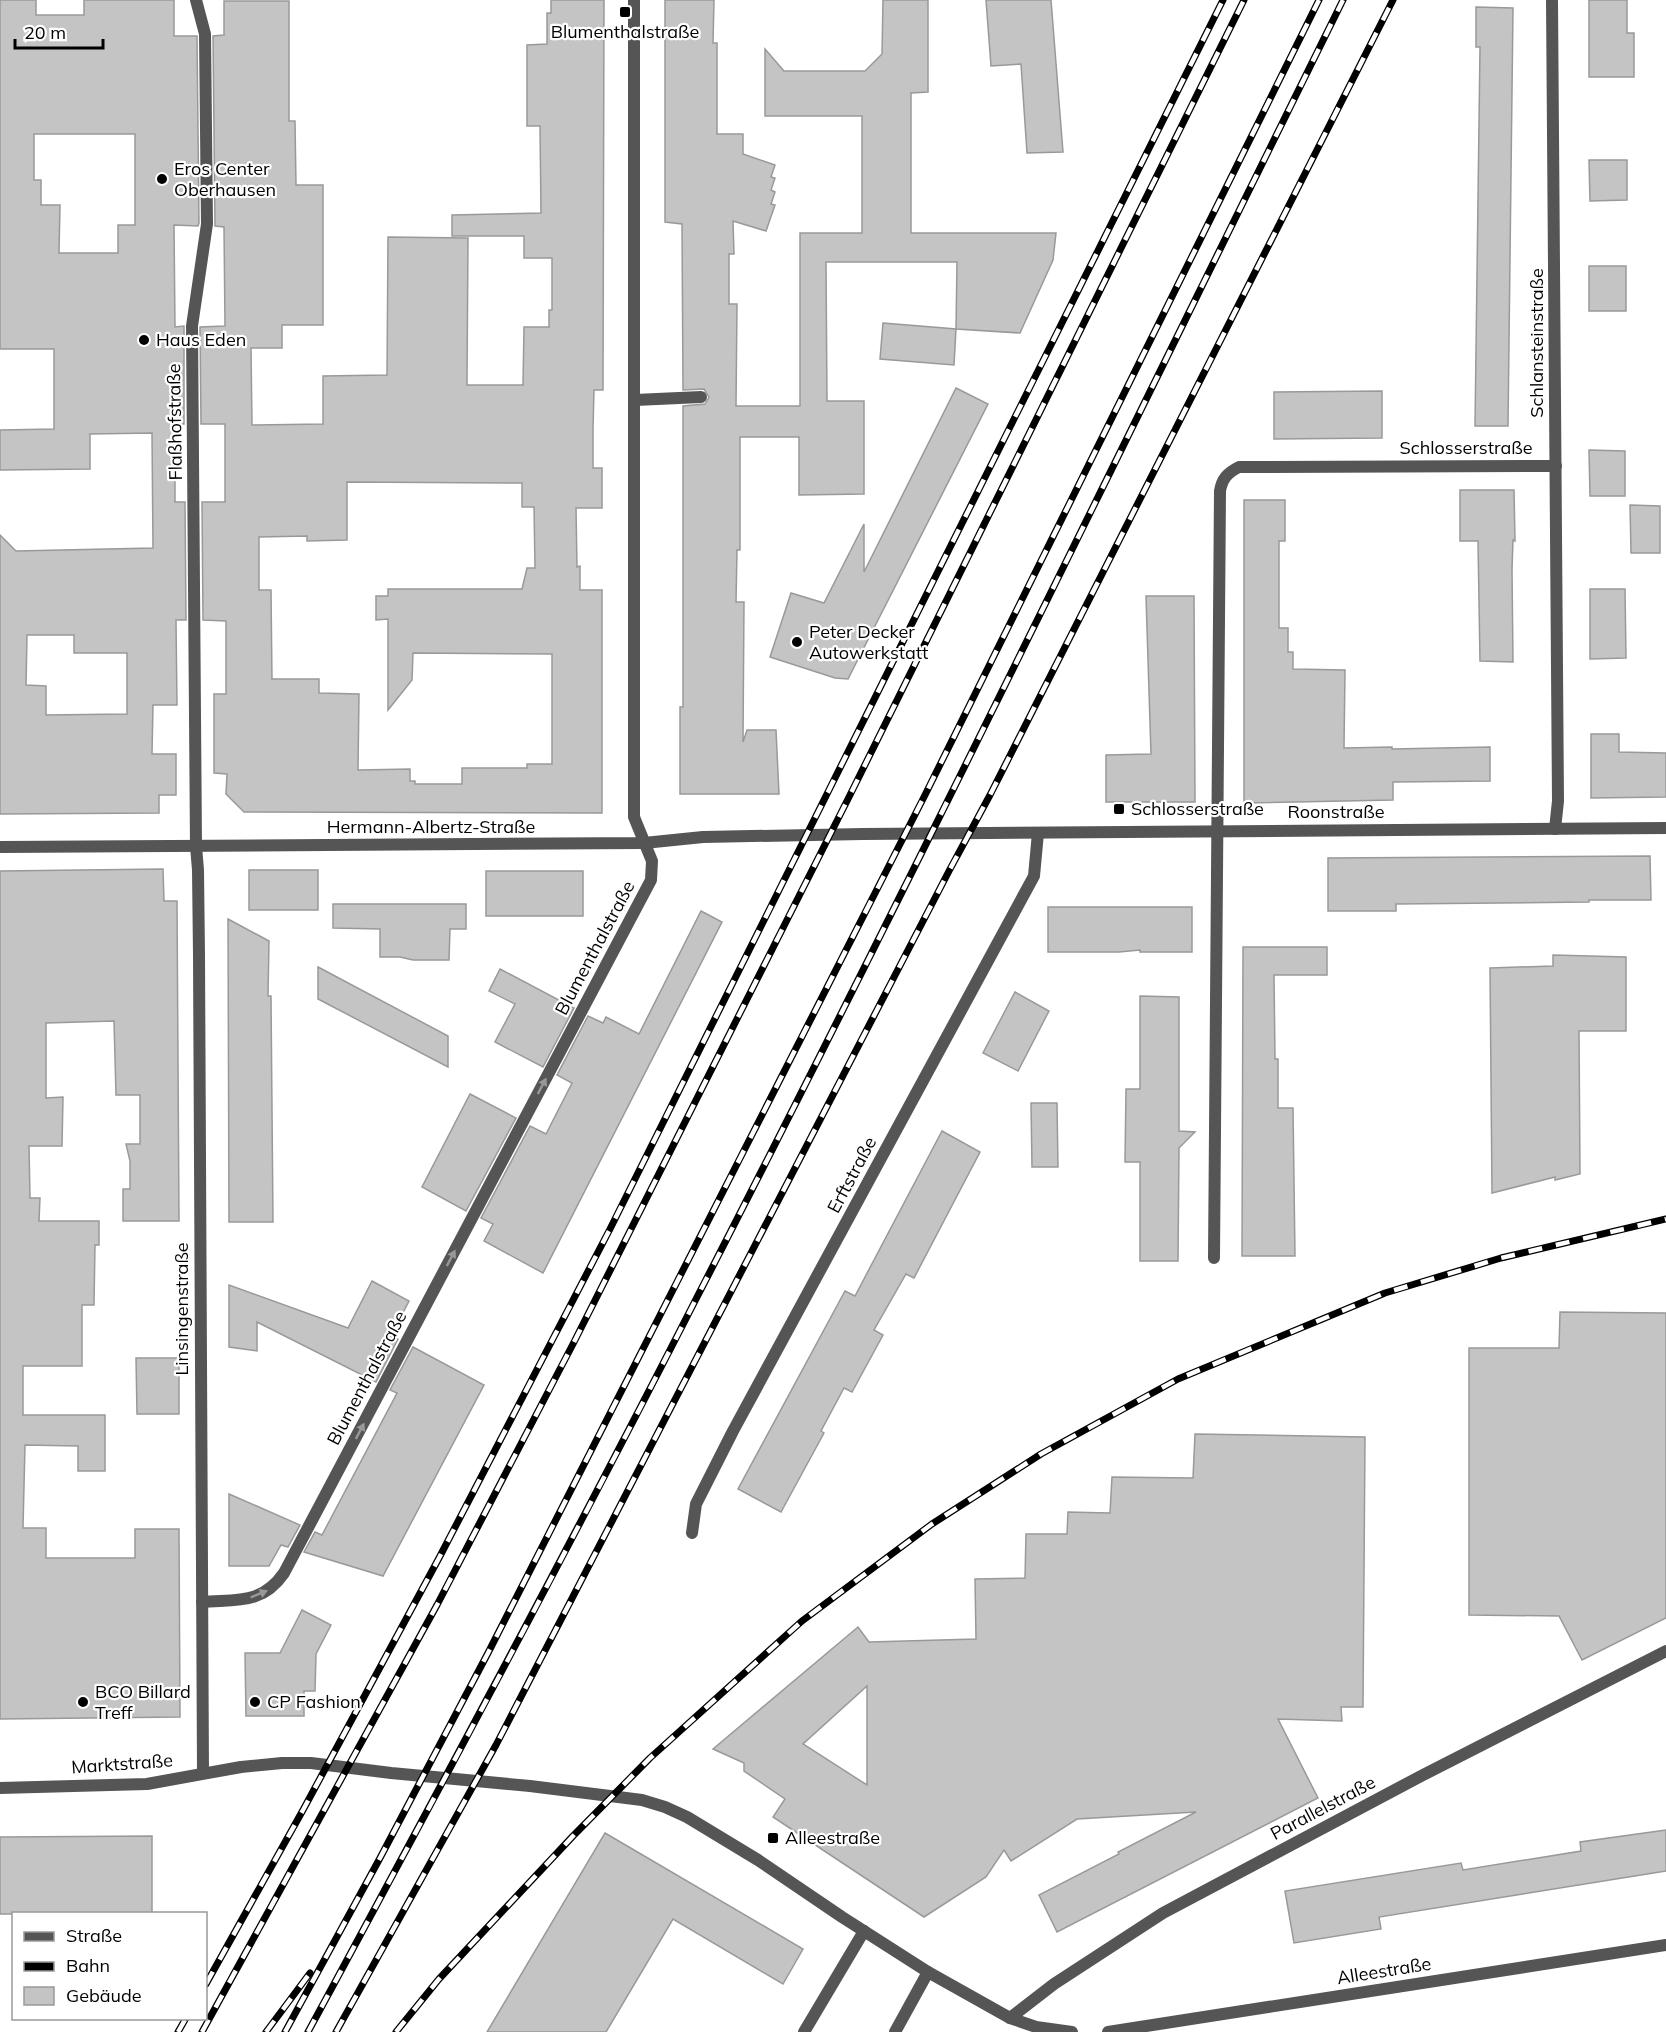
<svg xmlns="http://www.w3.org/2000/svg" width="1666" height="2032" viewBox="0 0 1666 2032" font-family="Mulish,sans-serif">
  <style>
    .building { fill: #c4c4c4; stroke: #999; stroke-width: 1.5; fill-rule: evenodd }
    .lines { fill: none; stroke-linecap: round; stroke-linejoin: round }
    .lane { stroke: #555; stroke-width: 12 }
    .street { stroke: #555; stroke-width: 12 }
    .rail-casing { stroke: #000; stroke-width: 7 }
    .rail { stroke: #fff; stroke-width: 4.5; stroke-dasharray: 14; stroke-linecap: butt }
    .oneway { fill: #999 }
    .poi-dot { fill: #000; stroke: #fff; stroke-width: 2 }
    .labels { text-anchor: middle; stroke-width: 4.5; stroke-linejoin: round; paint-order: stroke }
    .poi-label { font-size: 18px; fill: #000; stroke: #fff; text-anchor: start }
    .street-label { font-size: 18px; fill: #000; stroke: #fff }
  </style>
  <rect width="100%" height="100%" fill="#fff"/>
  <g class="building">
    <path d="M 0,0 L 36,0 L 36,15 L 84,15 L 84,0 L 174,0 L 174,36 L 197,36 L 199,223 L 198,226 L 174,225 L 175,327 L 184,326 L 184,424 L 175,424 L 175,502 L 185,502 L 186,620 L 176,620 L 177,705 L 153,705 L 152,754 L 176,754 L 176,795 L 159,795 L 159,813 L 0,814 L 0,535 L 16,551 L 153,548 L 152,433 L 90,434 L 90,469 L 0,470 L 0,430 L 54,429 L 54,349 L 0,349 ZM 34,134 L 135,134 L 135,225 L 118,225 L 118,253 L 59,253 L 60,205 L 41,205 L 41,180 L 34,180 ZM 27,635 L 74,635 L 74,653 L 127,653 L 127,714 L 46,715 L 46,686 L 26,685 Z"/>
    <path d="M 551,0 L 604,0 L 603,390 L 594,390 L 593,429 L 593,468 L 602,468 L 602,508 L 576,508 L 577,567 L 580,566 L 580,590 L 602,590 L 602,813 L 244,812 L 226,794 L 227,774 L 214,773 L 214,694 L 226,694 L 226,621 L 203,620 L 202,502 L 225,502 L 225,424 L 201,424 L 200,327 L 225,326 L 224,227 L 215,226 L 213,36 L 224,35 L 224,1 L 289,1 L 289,121 L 295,121 L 296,185 L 323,185 L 323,325 L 282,325 L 282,348 L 251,348 L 252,425 L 323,424 L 323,376 L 387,375 L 388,237 L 468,238 L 467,385 L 523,385 L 524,327 L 549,327 L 549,310 L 552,310 L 552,258 L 524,258 L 524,236 L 452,236 L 452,215 L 541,213 L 540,126 L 527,126 L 527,45 L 547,44 L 547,13 L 551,13 ZM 347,482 L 522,483 L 522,507 L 534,507 L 535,568 L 527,568 L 522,589 L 388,589 L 388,596 L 376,596 L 376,620 L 388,619 L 388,710 L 412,680 L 413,653 L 552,654 L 552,764 L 527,764 L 527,768 L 462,768 L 462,784 L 415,784 L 415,781 L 410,781 L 410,769 L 358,770 L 359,694 L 319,693 L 319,679 L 272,679 L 271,590 L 259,590 L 259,537 L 307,536 L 307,541 L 347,540 Z"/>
    <polygon points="665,0 714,0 713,43 717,43 717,134 743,134 743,154 775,165 771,177 775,178 771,190 775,192 771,204 775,205 766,231 733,221 734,254 729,254 729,304 737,304 736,406 800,406 800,233 862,233 862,116 765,116 765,49 784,71 865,71 882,54 883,0 928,0 928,92 911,93 911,233 1056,233 1053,260 1020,333 956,329 957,262 826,262 827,401 864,401 864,494 799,495 799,437 740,437 740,550 737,550 736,602 744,602 743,742 747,730 776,730 779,794 680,794 680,707 683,707 683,406 705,404 709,397 704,389 683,390 682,224 665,222"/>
    <polygon points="986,0 1051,0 1063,152 1027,153 1021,64 991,66"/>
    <polygon points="1589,0 1627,0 1627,33 1634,33 1634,77 1589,77"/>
    <polygon points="1476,7 1513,8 1508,426 1475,426 1480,47 1476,47"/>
    <polygon points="1589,160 1627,160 1627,200 1590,201"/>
    <rect x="1589" y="266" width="37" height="45"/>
    <polygon points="883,323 956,329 954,365 880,359"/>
    <polygon points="956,388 988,404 848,679 835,678 770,657 791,593 824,603 864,524 864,572"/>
    <polygon points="1382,391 1382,438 1274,439 1274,392"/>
    <polygon points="1589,450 1625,451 1625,496 1590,496"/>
    <polygon points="1460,490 1514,490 1515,541 1513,540 1512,569 1513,662 1480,661 1478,541 1460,541"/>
    <polygon points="1244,500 1285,500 1285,541 1279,541 1279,628 1288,628 1288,652 1293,652 1293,669 1345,670 1344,748 1392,747 1392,749 1490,747 1490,781 1393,782 1393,800 1244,803"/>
    <polygon points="1630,505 1660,506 1660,553 1631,553"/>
    <polygon points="1590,589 1625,589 1626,658 1590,659"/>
    <polygon points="1146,596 1194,596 1195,802 1106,802 1106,755 1151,754"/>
    <polygon points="1591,734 1619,734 1619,752 1666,753 1666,797 1591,798"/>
    <polygon points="1650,856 1651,900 1589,900 1589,902 1396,904 1396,911 1328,911 1328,858"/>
    <polygon points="163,869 164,901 177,901 179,1221 123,1221 123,1189 130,1189 130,1161 126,1144 140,1144 140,1095 116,1095 114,1021 46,1023 46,1098 63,1097 62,1146 29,1146 30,1198 40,1198 39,1221 99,1221 99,1245 95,1245 94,1305 82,1305 82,1366 23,1366 23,1415 105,1415 105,1471 78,1471 78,1446 25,1445 23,1528 46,1528 46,1558 135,1558 135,1529 179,1529 180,1717 0,1719 0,871"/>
    <rect x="249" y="870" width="69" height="40"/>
    <rect x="486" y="871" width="97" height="45"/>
    <polygon points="333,904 466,904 466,929 450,929 449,960 413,960 400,957 380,957 380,929 333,928"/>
    <polygon points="1048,907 1192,907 1192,952 1140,952 1140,950 1119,952 1048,952"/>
    <polygon points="701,911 722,922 543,1273 484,1241 493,1224 481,1218 530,1126 546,1134 572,1083 557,1075 588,1016 603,1023 606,1017 639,1034"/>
    <polygon points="228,919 269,941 268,996 271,996 273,1222 229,1222"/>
    <polygon points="1243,947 1327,947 1327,975 1274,975 1275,1059 1278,1059 1278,1108 1293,1108 1295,1256 1242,1256"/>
    <polygon points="1553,955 1626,957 1626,1031 1579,1031 1580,1174 1555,1180 1555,1177 1492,1193 1490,968 1553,966"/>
    <polygon points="318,967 448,1036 448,1067 318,999"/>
    <polygon points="500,969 574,1008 543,1067 495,1042 515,1004 489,991"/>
    <polygon points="1015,992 1049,1011 1018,1071 983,1053"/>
    <polygon points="1140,996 1179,997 1179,1131 1195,1132 1179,1148 1178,1261 1140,1261 1140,1162 1125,1162 1126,1089 1140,1089"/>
    <polygon points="470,1094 516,1118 466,1211 422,1187"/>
    <polygon points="1031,1103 1057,1103 1058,1167 1032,1167"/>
    <polygon points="942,1131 980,1152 914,1278 906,1274 874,1330 883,1335 852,1392 844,1388 821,1431 824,1433 781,1512 738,1489 845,1291 855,1296"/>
    <polygon points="372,1281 409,1301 391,1336 398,1339 376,1382 257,1322 257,1351 229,1347 229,1285 348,1328"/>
    <polygon points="1560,1312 1666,1313 1666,1618 1582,1660 1559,1616 1469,1615 1469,1348 1559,1348"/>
    <polygon points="413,1347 484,1385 383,1576 304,1552 315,1532 322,1535 397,1393 390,1390"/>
    <polygon points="136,1358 179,1358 179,1414 137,1414"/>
    <path d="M 1195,1434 L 1365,1437 L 1363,1707 L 1341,1707 L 1342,1721 L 1278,1719 L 1318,1798 L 1057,1932 L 1039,1895 L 1119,1854 L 1118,1852 L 1196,1812 L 1077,1819 L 1011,1861 L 1004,1850 L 986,1877 L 924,1917 L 773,1817 L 785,1799 L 744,1771 L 744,1763 L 713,1749 L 858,1627 L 869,1642 L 976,1639 L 975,1579 L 1025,1578 L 1026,1534 L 1067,1534 L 1068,1512 L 1110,1513 L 1112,1477 L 1193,1478 ZM 867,1686 L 867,1785 L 803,1744 Z"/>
    <polygon points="229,1494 300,1525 288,1547 281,1545 269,1566 229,1566"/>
    <polygon points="302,1610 331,1625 316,1654 315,1691 304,1691 304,1716 246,1716 245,1653 280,1653"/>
    <polygon points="1666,1830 1666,1871 1379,1917 1381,1929 1294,1943 1285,1891 1461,1863 1463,1870 1581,1851 1580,1842"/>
    <polygon points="605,1833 803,1949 783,1984 673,1919 606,2032 487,2032"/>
    <polygon points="152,1836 152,1914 0,1914 0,1837"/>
  </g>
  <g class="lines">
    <g class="lane">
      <polyline points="635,400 701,397"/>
      <polyline points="804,2032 864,1931"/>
      <polyline points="895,2032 928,1972"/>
    </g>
    <g class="street">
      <polyline points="196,0 205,34 207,224 192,326 196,846 198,870 199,955 203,1773"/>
      <polyline points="1552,0 1558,801 1555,829"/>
      <polyline points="0,847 644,843 703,837 863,834 1666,828"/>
      <path d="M 1214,1258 L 1220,491 C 1222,479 1227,473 1239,467 L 1556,466"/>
      <polyline points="692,1533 696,1504 733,1431 1034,876 1038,833"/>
      <path d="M 202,1602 C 236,1599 262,1605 284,1573 L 651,880 L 652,861 L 634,817 L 634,0"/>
      <polyline points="0,1788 147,1784 241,1767 282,1763 311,1763 391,1773 530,1786 642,1800 665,1807 687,1817 758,1860 842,1917 928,1972 1010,2018 1036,2027 1072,2032"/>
      <polyline points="1010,2018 1054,1984 1163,1913 1423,1775 1666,1651"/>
      <polyline points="1108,2032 1666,1945"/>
    </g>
    <defs>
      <g id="rail">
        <polyline points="206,1984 303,1810 439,1558 610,1229 1223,0"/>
        <polyline points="178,2032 186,2018"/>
        <polyline points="202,2032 437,1605 573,1344 850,795 1244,0"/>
        <polyline points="266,2032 310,1973"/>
        <polyline points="285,2032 380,1858 488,1653 925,795 1319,0"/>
        <path d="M 308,2032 C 439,1790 569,1548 694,1303 C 916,871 1128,435 1343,0"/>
        <polyline points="336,2032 496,1745 949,871 990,795 1393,0"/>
        <polyline points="396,2032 439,1979 573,1836 650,1758 802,1621 932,1524 1041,1454 1178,1379 1320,1320 1385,1293 1501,1258 1666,1219"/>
      </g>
    </defs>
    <use href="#rail" class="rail-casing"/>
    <use href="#rail" class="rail"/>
  </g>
  <defs><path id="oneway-solid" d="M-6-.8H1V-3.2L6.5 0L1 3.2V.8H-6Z" transform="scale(1.5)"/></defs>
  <g class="oneway">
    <use href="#oneway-solid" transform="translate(542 1086) rotate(-62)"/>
    <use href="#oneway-solid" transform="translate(451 1258) rotate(-62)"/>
    <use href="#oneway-solid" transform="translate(360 1431) rotate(-62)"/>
    <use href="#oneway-solid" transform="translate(259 1594) rotate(-22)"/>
  </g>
  <g class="poi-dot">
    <rect x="619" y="6" width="12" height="12" rx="3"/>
    <circle cx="162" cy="179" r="6"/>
    <circle cx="144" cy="340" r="6"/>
    <circle cx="797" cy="642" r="6"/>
    <rect x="1113" y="803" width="12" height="12" rx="3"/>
    <circle cx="83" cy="1702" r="6"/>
    <circle cx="255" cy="1702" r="6"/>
    <rect x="767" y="1832" width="12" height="12" rx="3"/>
  </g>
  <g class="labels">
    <g class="poi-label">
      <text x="625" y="38" text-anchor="middle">Blumenthalstraße</text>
      <text x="174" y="175">Eros Center<tspan x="174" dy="21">Oberhausen</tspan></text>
      <text x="156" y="346">Haus Eden</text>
      <text x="809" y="638">Peter Decker<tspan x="809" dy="21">Autowerkstatt</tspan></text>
      <text x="1131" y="815">Schlosserstraße</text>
      <text x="95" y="1698">BCO Billard<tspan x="95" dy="21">Treff</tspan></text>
      <text x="267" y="1708">CP Fashion</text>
      <text x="785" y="1844">Alleestraße</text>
    </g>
    <g class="street-label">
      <text transform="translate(1537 343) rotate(-90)" y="6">Schlansteinstraße</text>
      <text transform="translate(175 422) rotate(-91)" y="6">Flaßhofstraße</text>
      <text x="1466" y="454">Schlosserstraße</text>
      <text x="1336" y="818">Roonstraße</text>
      <text x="431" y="833">Hermann-Albertz-Straße</text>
      <text transform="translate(595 948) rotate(-62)" y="6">Blumenthalstraße</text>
      <text transform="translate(852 1175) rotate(-62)" y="6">Erftstraße</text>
      <text transform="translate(182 1309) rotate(-90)" y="6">Linsingenstraße</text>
      <text transform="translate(367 1378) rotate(-62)" y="6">Blumenthalstraße</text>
      <text transform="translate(122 1764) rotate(-4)" y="6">Marktstraße</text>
      <text transform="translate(1323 1808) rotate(-28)" y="6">Parallelstraße</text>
      <text transform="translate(1384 1971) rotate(-9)" y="6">Alleestraße</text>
    </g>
  </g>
  <rect x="12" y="1912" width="195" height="108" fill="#ffffff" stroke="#999999" stroke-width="1.5"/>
  <rect x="24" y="1932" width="30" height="9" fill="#555555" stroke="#999999" stroke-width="1.5"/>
  <text x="66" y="1942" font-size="18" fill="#000000">Straße</text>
  <rect x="24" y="1962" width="30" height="9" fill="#000000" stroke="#999999" stroke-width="1.5"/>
  <text x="66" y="1972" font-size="18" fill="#000000">Bahn</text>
  <rect x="24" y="1987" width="30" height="18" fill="#c4c4c4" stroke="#999999" stroke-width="1.5"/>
  <text x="66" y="2002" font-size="18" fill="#000000">Gebäude</text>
  <path d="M15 39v9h88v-9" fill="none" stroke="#000000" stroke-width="3"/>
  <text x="24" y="39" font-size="18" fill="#000000" stroke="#ffffff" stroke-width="4.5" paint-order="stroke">20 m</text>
</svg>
